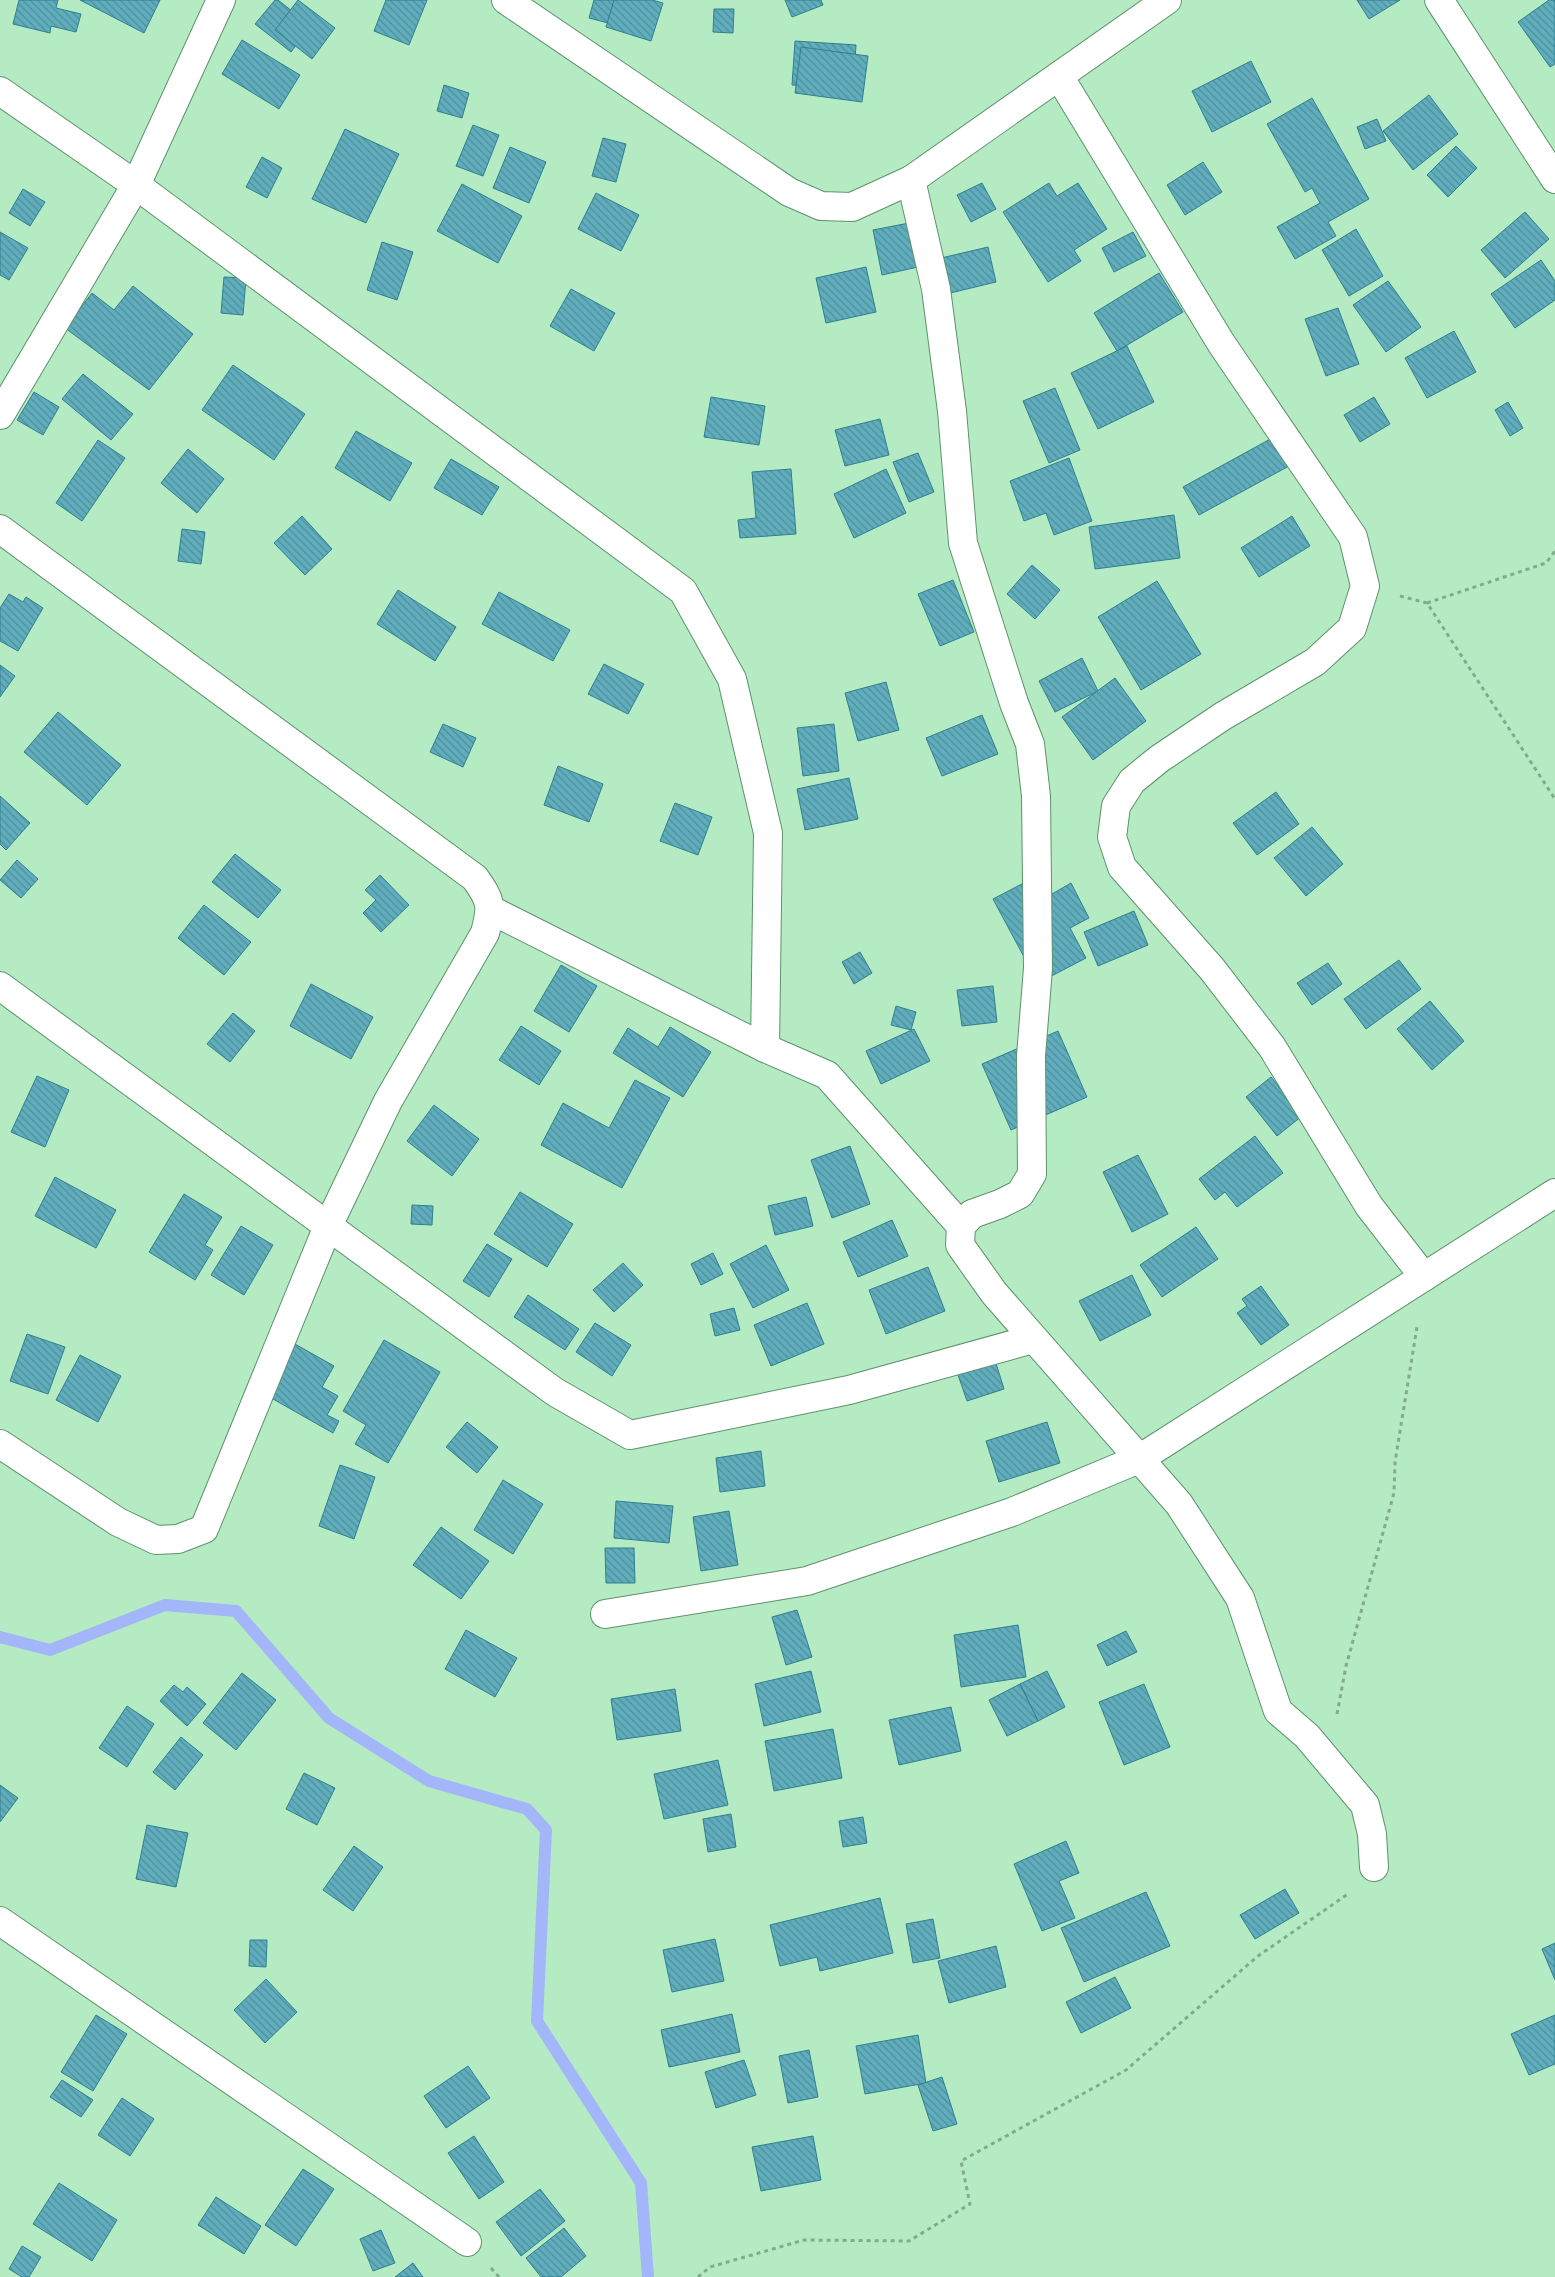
<svg xmlns="http://www.w3.org/2000/svg" width="1555" height="2277" viewBox="0 0 1555 2277" font-family="'IBM Plex Sans',sans-serif">
  <style>
    .lines { fill: none; stroke-linecap: round; stroke-linejoin: round }
    .stream { stroke: #a3b6f9; stroke-width: 12 }
    .building { fill: url(#building-back-hatch); stroke: #2f808e }
    .street-casing { stroke: #5e926c; stroke-width: 30 }
    .path { stroke: #81ac8c; stroke-width: 3; stroke-dasharray: 4 4; stroke-linecap: butt }
    .street { stroke: #fff; stroke-width: 28 }
  </style>
  <defs>
    <pattern id="building-back-hatch" width="6" height="6" patternUnits="userSpaceOnUse" patternTransform="scale(1.25)"><rect width="6" height="6" fill="#60adbd"/><path d="M-1 5l2 2M0 0l6 6M5-1l2 2" fill="none" stroke="#4f8e9a"/></pattern>
  </defs>
  <rect width="100%" height="100%" fill="#b4ebc2"/>
  <g class="lines">
    <polyline class="stream" points="0,1637 50,1650 165,1605 236,1611 329,1718 429,1781 527,1809 546,1830 537,2021 641,2183 648,2277"/>
  </g>
  <g class="building">
    <polygon points="19,0 58,0 56,8 81,14 76,32 51,26 50,33 13,24"/>
    <polygon points="80,0 160,0 144,33"/>
    <polygon points="275,0 278,0 311,26 291,52 255,24"/>
    <polygon points="298,0 335,28 312,59 275,30"/>
    <polygon points="386,0 427,0 409,45 374,31"/>
    <polygon points="594,0 643,0 635,30 589,18"/>
    <polygon points="614,0 652,0 663,3 651,41 606,27"/>
    <polygon points="785,0 821,0 823,5 792,17"/>
    <polygon points="1357,0 1400,0 1369,19"/>
    <polygon points="1549,0 1555,0 1555,64 1550,67 1518,22"/>
    <polygon points="714,9 734,9 733,33 713,32"/>
    <polygon points="242,40 300,75 279,109 222,74"/>
    <polygon points="795,41 856,45 853,89 792,85"/>
    <polygon points="801,47 868,56 862,102 795,93"/>
    <polygon points="1251,61 1271,102 1212,132 1192,91"/>
    <polygon points="444,85 469,93 462,118 437,111"/>
    <polygon points="1429,95 1458,134 1413,170 1383,131"/>
    <polygon points="1312,98 1369,199 1328,222 1336,236 1295,259 1277,227 1320,203 1312,188 1305,192 1267,124"/>
    <polygon points="1377,119 1386,141 1365,149 1357,127"/>
    <polygon points="473,125 499,135 483,176 456,166"/>
    <polygon points="345,129 399,154 366,223 312,199"/>
    <polygon points="603,138 626,144 616,182 592,176"/>
    <polygon points="1456,146 1477,168 1448,197 1427,175"/>
    <polygon points="510,147 546,162 529,203 493,188"/>
    <polygon points="262,157 282,168 267,198 246,187"/>
    <polygon points="1203,162 1222,192 1185,215 1167,185"/>
    <polygon points="982,183 996,209 971,222 957,195"/>
    <polygon points="1049,183 1057,196 1078,183 1107,229 1074,250 1081,261 1048,282 1003,212"/>
    <polygon points="462,184 522,216 498,263 437,231"/>
    <polygon points="23,189 45,202 30,226 9,213"/>
    <polygon points="596,193 639,215 621,251 578,229"/>
    <polygon points="1525,212 1549,239 1505,278 1481,250"/>
    <polygon points="909,223 918,267 882,275 873,230"/>
    <polygon points="1356,229 1383,276 1349,296 1322,250"/>
    <polygon points="0,232 28,248 9,280 0,275"/>
    <polygon points="1133,232 1146,256 1114,272 1102,248"/>
    <polygon points="382,242 413,252 397,300 367,290"/>
    <polygon points="988,247 996,282 946,294 937,259"/>
    <polygon points="1541,260 1555,281 1555,300 1515,328 1491,294"/>
    <polygon points="866,267 876,312 826,323 816,278"/>
    <polygon points="1159,273 1183,312 1117,351 1094,313"/>
    <polygon points="224,277 246,278 243,315 221,313"/>
    <polygon points="1388,281 1421,327 1386,352 1353,305"/>
    <polygon points="133,286 193,334 149,390 65,328 92,293 114,310"/>
    <polygon points="571,289 615,313 594,351 550,326"/>
    <polygon points="1338,308 1359,364 1326,376 1305,319"/>
    <polygon points="1454,331 1476,372 1427,398 1405,358"/>
    <polygon points="1127,346 1154,402 1098,429 1071,373"/>
    <polygon points="233,365 305,414 274,460 202,410"/>
    <polygon points="83,374 133,414 111,440 62,399"/>
    <polygon points="1055,388 1080,450 1049,463 1023,401"/>
    <polygon points="34,392 59,407 43,435 17,420"/>
    <polygon points="711,397 765,406 759,445 704,437"/>
    <polygon points="1374,397 1390,424 1360,442 1344,415"/>
    <polygon points="1508,402 1523,428 1510,436 1495,410"/>
    <polygon points="880,419 889,455 845,466 835,430"/>
    <polygon points="356,431 412,463 390,501 335,468"/>
    <polygon points="1274,437 1289,466 1199,515 1183,487"/>
    <polygon points="98,440 125,458 82,521 56,503"/>
    <polygon points="188,449 224,479 197,513 161,483"/>
    <polygon points="918,453 934,492 909,502 893,462"/>
    <polygon points="1069,458 1092,521 1054,535 1046,513 1024,521 1010,481"/>
    <polygon points="451,459 499,487 482,515 434,488"/>
    <polygon points="791,469 796,534 740,538 738,520 756,518 752,472"/>
    <polygon points="886,469 906,513 854,538 834,494"/>
    <polygon points="1174,515 1180,558 1095,569 1089,527"/>
    <polygon points="302,516 332,549 305,575 274,543"/>
    <polygon points="1292,516 1310,546 1259,577 1241,548"/>
    <polygon points="182,529 205,532 201,564 178,561"/>
    <polygon points="1032,565 1060,590 1035,619 1007,594"/>
    <polygon points="953,580 974,632 940,646 918,594"/>
    <polygon points="1157,581 1201,654 1141,690 1098,617"/>
    <polygon points="398,590 456,627 435,661 377,624"/>
    <polygon points="499,592 570,630 553,661 482,624"/>
    <polygon points="9,594 23,602 26,597 43,608 18,651 0,641 0,608"/>
    <polygon points="1082,658 1098,691 1055,712 1039,681"/>
    <polygon points="604,664 644,684 628,714 588,694"/>
    <polygon points="0,665 15,676 0,697"/>
    <polygon points="1115,678 1146,721 1093,760 1062,717"/>
    <polygon points="886,682 899,730 858,741 845,693"/>
    <polygon points="58,712 121,765 87,805 24,752"/>
    <polygon points="982,715 998,754 942,776 926,738"/>
    <polygon points="443,724 476,738 463,767 430,752"/>
    <polygon points="834,724 839,771 803,776 797,728"/>
    <polygon points="558,766 603,784 589,822 544,805"/>
    <polygon points="849,778 858,819 805,830 797,789"/>
    <polygon points="1276,792 1299,824 1257,855 1233,823"/>
    <polygon points="0,796 30,823 6,850 0,844"/>
    <polygon points="675,803 712,817 698,855 660,841"/>
    <polygon points="1312,827 1343,864 1306,896 1274,858"/>
    <polygon points="235,854 281,890 258,918 212,882"/>
    <polygon points="17,860 38,879 21,898 0,880"/>
    <polygon points="1041,874 1052,894 1071,883 1089,918 1070,928 1086,958 1038,983 993,899"/>
    <polygon points="380,875 409,905 381,932 363,913 376,900 365,890"/>
    <polygon points="204,905 251,942 224,975 178,938"/>
    <polygon points="1134,911 1148,945 1098,966 1084,932"/>
    <polygon points="860,952 872,973 854,984 842,962"/>
    <polygon points="1399,960 1421,989 1366,1029 1344,999"/>
    <polygon points="1328,963 1342,984 1312,1005 1297,983"/>
    <polygon points="561,965 597,986 569,1032 534,1011"/>
    <polygon points="311,984 373,1017 351,1059 290,1026"/>
    <polygon points="993,986 997,1022 962,1026 957,990"/>
    <polygon points="1430,1001 1464,1041 1432,1070 1397,1029"/>
    <polygon points="896,1006 916,1012 911,1030 891,1025"/>
    <polygon points="233,1013 255,1031 230,1062 207,1044"/>
    <polygon points="521,1026 561,1051 539,1085 499,1060"/>
    <polygon points="670,1027 711,1052 683,1097 613,1053 628,1028 658,1047"/>
    <polygon points="914,1029 930,1061 881,1084 866,1051"/>
    <polygon points="1058,1031 1087,1097 1011,1130 982,1064"/>
    <polygon points="37,1076 69,1090 45,1147 11,1132"/>
    <polygon points="1271,1077 1302,1116 1277,1136 1246,1097"/>
    <polygon points="635,1080 670,1098 622,1188 541,1145 563,1103 609,1128"/>
    <polygon points="434,1105 479,1139 452,1176 407,1141"/>
    <polygon points="1255,1136 1283,1173 1237,1207 1225,1192 1215,1200 1199,1179"/>
    <polygon points="850,1146 870,1204 832,1218 811,1160"/>
    <polygon points="1138,1155 1168,1214 1132,1232 1103,1172"/>
    <polygon points="55,1177 116,1210 96,1248 35,1216"/>
    <polygon points="520,1192 573,1224 547,1267 494,1234"/>
    <polygon points="184,1194 222,1217 205,1245 213,1250 195,1280 149,1252"/>
    <polygon points="806,1197 813,1226 775,1235 768,1206"/>
    <polygon points="412,1205 433,1206 432,1225 411,1224"/>
    <polygon points="892,1220 908,1256 858,1277 843,1242"/>
    <polygon points="241,1226 273,1245 244,1295 211,1275"/>
    <polygon points="1196,1227 1218,1259 1162,1297 1140,1265"/>
    <polygon points="487,1244 512,1259 489,1297 463,1281"/>
    <polygon points="766,1245 789,1290 753,1308 730,1264"/>
    <polygon points="713,1253 723,1274 701,1285 691,1264"/>
    <polygon points="623,1263 643,1285 614,1312 593,1290"/>
    <polygon points="928,1267 945,1311 886,1334 869,1290"/>
    <polygon points="1132,1275 1151,1315 1100,1341 1079,1301"/>
    <polygon points="1261,1286 1289,1325 1261,1345 1237,1313 1247,1306 1242,1299"/>
    <polygon points="528,1295 579,1329 565,1350 514,1317"/>
    <polygon points="807,1303 824,1344 771,1366 754,1325"/>
    <polygon points="734,1308 740,1330 715,1336 710,1314"/>
    <polygon points="595,1323 631,1345 612,1376 576,1352"/>
    <polygon points="27,1334 65,1347 48,1394 10,1381"/>
    <polygon points="384,1340 440,1372 388,1463 355,1444 366,1425 343,1411"/>
    <polygon points="295,1344 334,1366 322,1387 338,1396 327,1415 339,1421 333,1433 266,1395"/>
    <polygon points="80,1355 121,1376 98,1422 56,1400"/>
    <polygon points="994,1357 1004,1389 967,1401 956,1369"/>
    <polygon points="467,1422 498,1447 477,1473 446,1447"/>
    <polygon points="1047,1422 1060,1463 999,1482 986,1441"/>
    <polygon points="761,1451 765,1486 720,1492 716,1458"/>
    <polygon points="340,1465 375,1477 354,1539 319,1526"/>
    <polygon points="503,1480 543,1504 513,1554 474,1530"/>
    <polygon points="616,1501 673,1506 669,1543 614,1538"/>
    <polygon points="729,1511 738,1565 701,1571 693,1517"/>
    <polygon points="441,1527 489,1561 461,1599 413,1565"/>
    <polygon points="605,1548 634,1548 635,1583 606,1583"/>
    <polygon points="797,1610 812,1657 786,1665 772,1617"/>
    <polygon points="1018,1625 1026,1677 961,1687 954,1635"/>
    <polygon points="466,1630 517,1658 495,1697 445,1669"/>
    <polygon points="1126,1631 1137,1652 1107,1666 1097,1645"/>
    <polygon points="811,1671 821,1712 764,1726 755,1684"/>
    <polygon points="1047,1671 1065,1707 1038,1721 1020,1684"/>
    <polygon points="242,1673 276,1700 236,1750 203,1723"/>
    <polygon points="1020,1684 1038,1721 1007,1736 989,1700"/>
    <polygon points="1144,1684 1170,1747 1124,1765 1099,1702"/>
    <polygon points="174,1685 183,1692 187,1687 206,1704 187,1726 160,1701"/>
    <polygon points="675,1689 681,1731 617,1740 611,1699"/>
    <polygon points="127,1706 154,1724 127,1767 99,1748"/>
    <polygon points="951,1707 961,1751 899,1765 889,1720"/>
    <polygon points="833,1729 842,1778 774,1791 765,1741"/>
    <polygon points="181,1737 203,1755 175,1790 153,1772"/>
    <polygon points="718,1760 728,1805 664,1819 654,1774"/>
    <polygon points="304,1773 335,1788 317,1825 286,1809"/>
    <polygon points="0,1785 18,1798 0,1822"/>
    <polygon points="731,1814 736,1847 708,1852 703,1819"/>
    <polygon points="863,1817 867,1843 843,1847 839,1821"/>
    <polygon points="147,1825 188,1833 176,1887 136,1879"/>
    <polygon points="1066,1841 1079,1873 1059,1881 1075,1918 1042,1931 1014,1864"/>
    <polygon points="354,1846 383,1867 353,1911 323,1890"/>
    <polygon points="1285,1889 1299,1913 1255,1939 1240,1915"/>
    <polygon points="1146,1892 1170,1946 1084,1982 1061,1928"/>
    <polygon points="880,1898 893,1953 820,1971 817,1957 780,1966 770,1925"/>
    <polygon points="933,1919 940,1958 913,1963 906,1924"/>
    <polygon points="715,1939 724,1981 672,1992 663,1950"/>
    <polygon points="250,1940 267,1940 266,1967 249,1966"/>
    <polygon points="1555,1943 1555,1980 1542,1949"/>
    <polygon points="996,1946 1006,1987 949,2003 938,1961"/>
    <polygon points="1115,1977 1131,2008 1081,2033 1066,2002"/>
    <polygon points="266,1979 297,2012 265,2043 234,2010"/>
    <polygon points="732,2014 740,2052 669,2067 661,2030"/>
    <polygon points="96,2015 127,2034 93,2091 61,2072"/>
    <polygon points="1555,2015 1555,2064 1529,2075 1511,2034"/>
    <polygon points="918,2035 926,2083 865,2094 856,2046"/>
    <polygon points="809,2050 818,2097 788,2103 779,2056"/>
    <polygon points="744,2060 756,2095 716,2108 705,2072"/>
    <polygon points="468,2066 490,2098 446,2128 424,2096"/>
    <polygon points="942,2077 957,2124 933,2131 918,2085"/>
    <polygon points="62,2080 93,2100 81,2117 50,2097"/>
    <polygon points="122,2098 154,2119 130,2156 98,2135"/>
    <polygon points="474,2136 504,2182 479,2199 448,2153"/>
    <polygon points="813,2136 821,2180 761,2191 752,2147"/>
    <polygon points="303,2169 334,2189 296,2246 265,2225"/>
    <polygon points="59,2183 117,2220 92,2261 33,2224"/>
    <polygon points="540,2189 565,2221 521,2256 496,2222"/>
    <polygon points="216,2197 261,2226 244,2254 198,2225"/>
    <polygon points="564,2228 586,2256 561,2277 541,2277 526,2258"/>
    <polygon points="381,2230 395,2263 373,2271 360,2239"/>
    <polygon points="22,2246 41,2257 29,2277 22,2277 9,2269"/>
    <polygon points="413,2263 423,2277 395,2277"/>
  </g>
  <g class="lines">
    <defs>
      <g id="street">
        <polyline points="506,0 789,192 821,206 852,207 911,180 1167,0"/>
        <polyline points="1439,0 1555,179"/>
        <polyline points="1059,76 1221,343 1353,537 1365,586 1352,628 1315,662 1223,716 1159,759 1132,781 1116,806 1112,837 1122,867 1212,969 1272,1047 1369,1206 1424,1277"/>
        <polyline points="0,91 136,185 683,591 732,679 768,833 765,1048 827,1075 961,1226"/>
        <polyline points="911,180 936,289 952,411 963,543 1014,703 1030,744 1036,796 1038,968 1031,1056 1032,1174 1020,1194 1000,1204 972,1214 961,1226 960,1245 994,1293 1179,1504 1240,1598 1278,1711 1307,1736 1365,1805 1372,1834 1374,1867"/>
        <polyline points="0,415 136,185 221,0"/>
        <path d="M 0,529 L 475,878 C 492,902 492,906 485,933 L 388,1101 L 328,1226 L 204,1529 L 178,1539 L 156,1540 L 118,1522 L 0,1444"/>
        <polyline points="491,910 765,1048"/>
        <polyline points="0,986 555,1392 630,1435 849,1390 1033,1339"/>
        <polyline points="605,1614 807,1581 1012,1512 1139,1459 1555,1193"/>
        <polyline points="0,1921 467,2242"/>
      </g>
    </defs>
    <use href="#street" class="street-casing"/>
    <g class="path">
      <polyline points="1400,596 1427,603 1555,799"/>
      <polyline points="1427,603 1546,563 1555,551"/>
      <polyline points="1337,1714 1346,1666 1394,1493 1395,1462 1417,1327"/>
      <polyline points="491,2268 499,2277"/>
      <polyline points="698,2277 710,2267 804,2240 909,2241 970,2204 961,2161 1126,2070 1258,1956 1348,1894"/>
    </g>
    <use href="#street" class="street"/>
  </g>
</svg>
